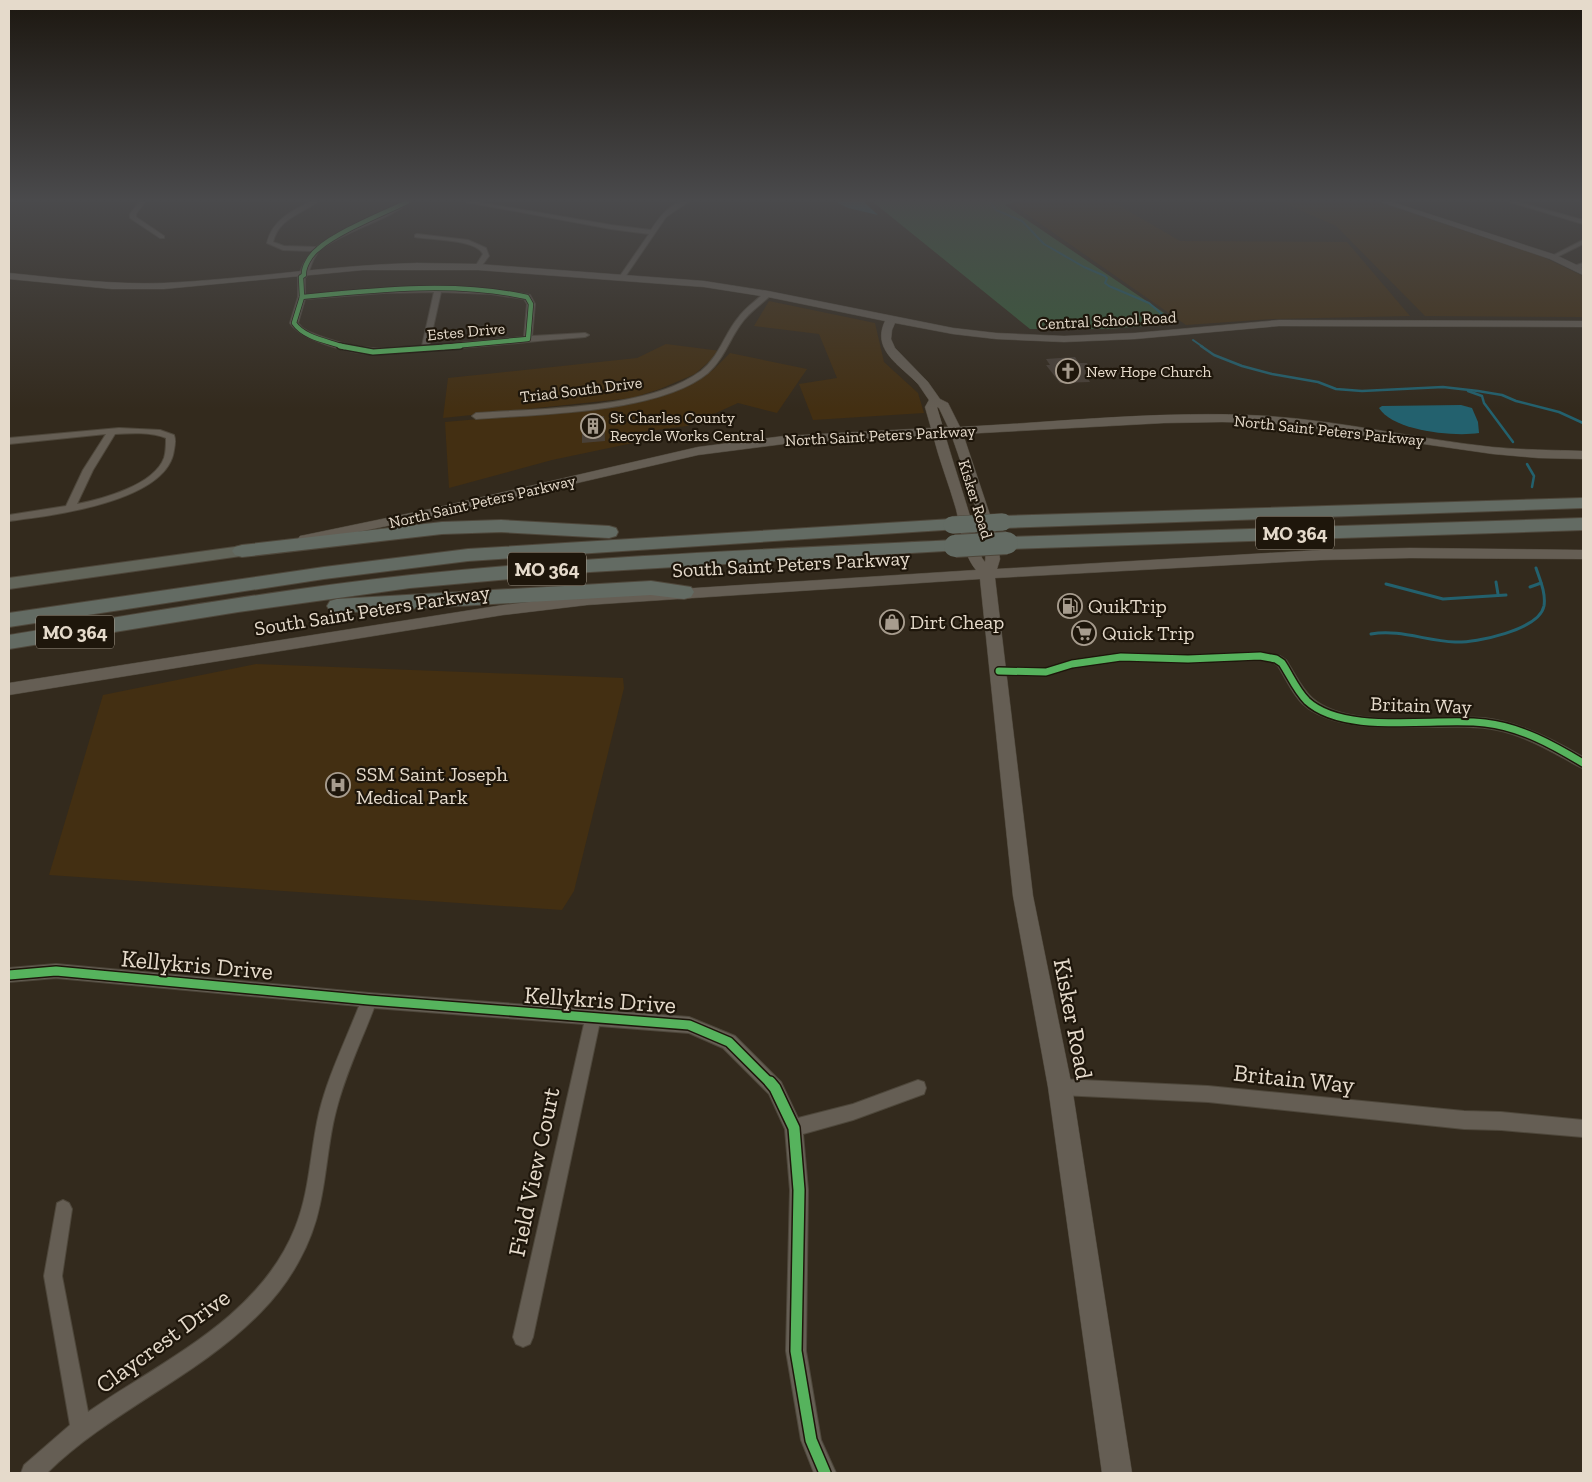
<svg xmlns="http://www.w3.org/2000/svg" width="1592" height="1482" viewBox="0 0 1592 1482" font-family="'Zilla Slab',serif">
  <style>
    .built { fill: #432f12 }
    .green { fill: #385d39 }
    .water { fill: #23616e }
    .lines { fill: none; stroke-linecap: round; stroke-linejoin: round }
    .stream-far2 { stroke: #23616e; stroke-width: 2 }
    .stream-far1 { stroke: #23616e; stroke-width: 2.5 }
    .stream { stroke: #23616e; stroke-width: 3 }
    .building { fill: #494037 }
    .minor-casing { stroke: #4e473b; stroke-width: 2 }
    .secondary-casing { stroke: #4e473b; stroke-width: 1 }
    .primary-casing { stroke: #4e473b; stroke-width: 2 }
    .motorway-casing { stroke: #4e473b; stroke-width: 2 }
    .minor { fill: #655e54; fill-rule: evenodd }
    .secondary { fill: #655e54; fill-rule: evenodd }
    .primary { fill: #62655a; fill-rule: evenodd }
    .motorway { fill: #636b63; fill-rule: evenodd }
    .motorway-bridge-far1-casing { stroke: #4e473b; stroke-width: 18; stroke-linecap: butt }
    .motorway-bridge-casing { stroke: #4e473b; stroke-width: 24; stroke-linecap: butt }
    .motorway-bridge-far1 { stroke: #636b63; stroke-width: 17 }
    .motorway-bridge { stroke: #636b63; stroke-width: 22 }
    .cycleway-far4-casing { stroke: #1e160b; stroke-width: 6 }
    .cycleway-far3-casing { stroke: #1e160b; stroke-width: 8 }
    .cycleway-far2-casing { stroke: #1e160b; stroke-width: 10 }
    .cycleway-far1-casing { stroke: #1e160b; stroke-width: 12 }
    .cycleway-casing { stroke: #1e160b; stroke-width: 14 }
    .cycleway-far4 { stroke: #56b35d; stroke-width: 4.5 }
    .cycleway-far3 { stroke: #56b35d; stroke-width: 5 }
    .cycleway-far2 { stroke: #56b35d; stroke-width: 7 }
    .cycleway-far1 { stroke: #56b35d; stroke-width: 9 }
    .cycleway { stroke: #56b35d; stroke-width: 11 }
    .labels { text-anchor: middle; stroke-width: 4.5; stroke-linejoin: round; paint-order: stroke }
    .far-street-label { font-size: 16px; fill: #e5dacb; stroke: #1e160b }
    .far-poi-label { font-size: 16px; fill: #e5dacb; stroke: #1e160b; text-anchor: start }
    .shield { fill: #1e160b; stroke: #a99f91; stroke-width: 1 }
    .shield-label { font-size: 19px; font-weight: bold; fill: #e5dacb }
    .street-label { font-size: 20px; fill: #e5dacb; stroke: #1e160b }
    .poi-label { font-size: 20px; fill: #e5dacb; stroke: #1e160b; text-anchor: start }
    .near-street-label { font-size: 24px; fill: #e5dacb; stroke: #1e160b }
  </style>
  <rect width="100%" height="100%" fill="#332a1d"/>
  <g class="built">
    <polygon points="1023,202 1113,202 1180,241 1347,242 1410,316 1273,319 1186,325 1012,204"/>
    <polygon points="1282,202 1378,202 1541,256 1583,276 1583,317 1425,316 1336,226"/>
    <polygon points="769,301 875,323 884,362 918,393 924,413 813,420 799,384 837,378 819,334 754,326"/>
    <polygon points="666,344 721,351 695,374 660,389 632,398 443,418 448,378 637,358"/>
    <polygon points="730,353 807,369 777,413 738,403 687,426 640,432 633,443 552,460 449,488 445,422 570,411 642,402 684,387 713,370"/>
    <polygon points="256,664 623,678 624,688 574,891 562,910 49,875 103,695"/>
  </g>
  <polygon class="green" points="873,202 1015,202 1005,205 1179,323 1108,329 1030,329"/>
  <g class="water">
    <polygon points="836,202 864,202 878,215 848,208"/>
    <path d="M 1461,405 L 1472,408 L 1478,422 L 1479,433 C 1454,437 1393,431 1379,408 L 1382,406 Z"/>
  </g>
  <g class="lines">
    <g class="stream-far2">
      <polyline points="990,202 996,210 1022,221 1044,244 1084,267 1105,276 1107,278 1105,283 1109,286 1149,303 1171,322"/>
      <polyline points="1193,340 1203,347"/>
    </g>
    <g class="stream-far1">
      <polyline points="1201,346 1214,355 1242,366 1272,374 1318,382 1336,389 1362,391 1443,387 1478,391 1502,395 1516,401 1559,412 1583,423"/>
      <polyline points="1468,391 1482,396 1484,403 1513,442"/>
      <polyline points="1527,464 1534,476 1532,487"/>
    </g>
    <g class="stream">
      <polyline points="1496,582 1498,594"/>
      <polyline points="1386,584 1443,599 1506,595"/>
      <polyline points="1530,587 1541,583"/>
      <path d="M 1371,634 C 1400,629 1426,641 1455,642 C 1476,643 1539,630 1544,606 C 1546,593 1540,580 1536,568"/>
    </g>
  </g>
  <g class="building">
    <polygon points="1075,357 1079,363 1087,363 1095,376 1087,377 1090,382 1060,383 1046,365 1050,365 1046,359"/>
    <polygon points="604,416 605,441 582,443 582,418"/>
  </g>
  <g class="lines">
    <defs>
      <g id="minor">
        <polygon points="139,202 145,202 136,214 136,217 164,236 164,238 160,238 130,218 130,214"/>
        <path d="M 310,202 L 317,202 C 300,215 279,218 273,242 L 284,246 L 316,247 L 334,236 L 403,202 L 410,202 C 386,221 347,230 321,249 C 311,257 311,272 305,278 L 305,295 L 439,286 L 518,293 L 530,295 L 535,304 L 532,336 L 585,333 L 589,335 L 585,337 C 533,341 480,347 428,350 C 410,352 392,354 374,354 C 352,354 302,341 290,323 L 298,297 L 298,277 L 304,263 L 312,251 L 283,250 L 267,243 C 272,221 291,211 310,202 ZM 434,292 L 422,346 C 382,349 363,351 325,338 C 315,334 304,332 298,323 L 305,299 L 383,293 ZM 441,292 L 491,294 L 524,299 L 527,304 L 524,337 L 429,346 Z"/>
        <path d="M 466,202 L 477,202 L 611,225 L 651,230 C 659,218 672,200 688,202 L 666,217 L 625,277 L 623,278 L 620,276 L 649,234 L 611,229 Z"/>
        <polygon points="1510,202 1518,202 1583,220 1583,224"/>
        <path d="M 417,234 L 468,240 L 486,248 L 489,256 L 480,268 L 476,268 L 475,267 L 483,254 C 476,239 430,240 415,237 L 415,235 Z"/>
        <polygon points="1583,240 1583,244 1555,258 1550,257"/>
        <polygon points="1583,263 1583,267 1574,269 1571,267"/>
        <path d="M 765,292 L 772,294 C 763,303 752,310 744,320 C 730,337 725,358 708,373 C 660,413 538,414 476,419 L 472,416 L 476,413 C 540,408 648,410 701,371 C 719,357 724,335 738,318 C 745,308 756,301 765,292 Z"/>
        <path d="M 119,428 L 160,430 L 174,435 C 176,440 175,445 174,450 C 168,502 50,516 9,521 L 9,515 L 66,506 L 83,470 L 106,434 L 9,444 L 9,438 ZM 115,434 C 132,433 151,432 166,438 C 166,444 166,452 164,458 C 154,485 103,499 77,504 L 93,470 Z"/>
        <path d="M 1260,652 L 1280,656 L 1286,660 C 1294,672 1301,688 1312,698 C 1349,731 1437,714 1484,718 C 1519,722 1553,739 1583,757 L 1583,768 C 1574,765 1565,758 1556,754 C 1538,744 1518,734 1497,730 C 1444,719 1344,742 1303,704 C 1292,694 1286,678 1278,666 L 1273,662 L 1260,660 L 1188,663 L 1121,661 L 1072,668 L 1046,676 L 999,675 L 993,671 L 999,667 L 1046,668 L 1072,660 L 1121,653 L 1188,655 Z"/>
        <path d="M 56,964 L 369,993 L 689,1017 L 735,1036 L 781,1082 L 798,1118 L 853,1104 L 918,1080 L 924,1082 L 926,1088 L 924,1094 L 853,1120 L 803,1134 L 808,1190 L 806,1351 L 821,1440 L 836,1473 L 814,1473 L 801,1440 L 786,1351 L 790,1190 L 785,1129 L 769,1094 L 723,1048 L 689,1033 L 599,1026 L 533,1337 L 530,1344 L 523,1347 L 516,1344 L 513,1337 L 584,1024 L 374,1008 C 361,1042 345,1075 336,1111 C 328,1141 327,1173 320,1204 C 312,1244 290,1283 261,1312 C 198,1377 111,1410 47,1473 L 21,1473 L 24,1465 L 70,1425 L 44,1276 L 57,1203 L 63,1200 L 69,1203 L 72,1209 L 62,1276 L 88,1412 C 163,1360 259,1318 295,1228 C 310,1192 310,1151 319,1113 C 328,1076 345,1042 359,1006 L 56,978 L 9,982 L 9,968 Z"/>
        <polygon points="1060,1079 1208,1086 1464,1111 1501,1112 1583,1120 1583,1137 1501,1130 1464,1129 1208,1102 1060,1095 1054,1093 1052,1087 1054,1081"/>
      </g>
      <g id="secondary">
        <polygon points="1381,202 1392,202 1556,255 1583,268 1583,275 1550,259"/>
        <path d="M 417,263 L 478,264 L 704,281 L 768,291 L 953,328 L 996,333 L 1064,336 L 1135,333 L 1279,320 L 1583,321 L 1583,327 L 1279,326 L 1135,339 L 1064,342 L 996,339 L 953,334 L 895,323 L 892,330 L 891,339 L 895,348 L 928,382 L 940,399 L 948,403 L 960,427 C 1062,422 1165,410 1267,416 C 1343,421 1417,439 1492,447 C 1523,450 1553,450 1583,451 L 1583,459 L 1538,458 L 1493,454 L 1312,428 L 1267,423 L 1222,422 L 1164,423 L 963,434 L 995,530 L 1000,559 L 997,569 L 1321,550 L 1410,548 L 1583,550 L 1583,559 L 1410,558 L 1321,560 L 995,578 L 1033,896 L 1072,1087 L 1132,1473 L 1102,1473 L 1048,1087 L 1013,896 L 980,579 L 587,605 L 503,615 L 9,695 L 9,683 L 503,605 L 587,595 L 976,570 C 962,553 961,529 956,509 C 949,484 939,460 933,435 L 784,444 L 698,455 L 435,516 L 305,543 L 300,542 L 298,539 L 300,536 L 305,535 L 435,508 L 698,447 L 784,436 L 931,428 L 925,407 L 929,400 C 925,395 922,389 918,384 C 900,365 871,350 885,321 L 768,297 L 704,287 L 478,270 L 363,270 L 164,289 L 112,289 L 9,279 L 9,273 C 60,278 112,285 164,283 C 249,279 332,265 417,263 ZM 937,407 L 939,408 L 948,427 L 943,427 ZM 951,434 C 960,460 989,538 985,562 L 982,558 C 971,516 957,476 945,435 Z"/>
      </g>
      <polygon id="primary" points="242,546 248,547 250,551 248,555 9,589 9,578"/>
      <g id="motorway">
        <polygon points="1583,498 1583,508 1003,528 996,526 994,522 996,518 1003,516"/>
        <polygon points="1583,518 1583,530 1007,549 1000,547 997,543 1000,539 1007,537"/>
        <polygon points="952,519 959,521 961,525 959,529 468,561 324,579 9,627 9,613 324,567 468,549"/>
        <polygon points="501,520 609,526 616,528 618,532 616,536 609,538 501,532 442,534 242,557 235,555 232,551 235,547 242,545 442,522"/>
        <path d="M 955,540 L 962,542 L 965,546 L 962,550 L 590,572 L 410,588 L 238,612 L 9,649 L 9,635 C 143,613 276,590 411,575 C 592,556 774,549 955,540 Z"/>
        <polygon points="651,581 691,587 694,592 691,597 684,599 651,595 337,613 330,611 327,606 330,601 337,599"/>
      </g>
    </defs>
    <use href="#minor" class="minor-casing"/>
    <use href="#secondary" class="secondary-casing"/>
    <use href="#primary" class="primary-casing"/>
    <use href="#motorway" class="motorway-casing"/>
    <use href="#minor" class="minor"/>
    <use href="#secondary" class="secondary"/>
    <use href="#primary" class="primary"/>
    <use href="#motorway" class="motorway"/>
    <defs>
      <polyline id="motorway-bridge-far1" points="952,525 1003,522"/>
      <polyline id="motorway-bridge" points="955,546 1007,543"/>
    </defs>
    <use href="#motorway-bridge-far1" class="motorway-bridge-far1-casing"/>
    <use href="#motorway-bridge" class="motorway-bridge-casing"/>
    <use href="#motorway-bridge-far1" class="motorway-bridge-far1"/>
    <use href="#motorway-bridge" class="motorway-bridge"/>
    <defs>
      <g id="cycleway-far4">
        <path d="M 302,297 L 294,323 C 304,338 328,341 344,347"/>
        <path d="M 302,297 L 301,277 L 304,275 C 303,267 311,254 318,249 C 337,232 382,214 407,202"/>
        <path d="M 302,297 C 374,290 456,281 527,297 L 531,304 L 528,339 L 443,347"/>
      </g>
      <polyline id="cycleway-far3" points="340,346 373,352 460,346"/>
      <path id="cycleway-far2" d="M 999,671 L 1046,672 L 1072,664 L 1121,657 L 1188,659 L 1260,656 L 1276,659 L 1282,663 C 1290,675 1296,690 1307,701 C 1345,736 1437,717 1485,723 C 1521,727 1553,745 1583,763"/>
      <polyline id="cycleway-far1" points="9,975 56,971 369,1000 689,1025 729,1042 771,1084"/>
      <polyline id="cycleway" points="770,1082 775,1088 794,1128 799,1190 796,1351 811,1440 825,1473"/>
    </defs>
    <use href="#cycleway-far4" class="cycleway-far4-casing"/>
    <use href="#cycleway-far3" class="cycleway-far3-casing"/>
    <use href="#cycleway-far2" class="cycleway-far2-casing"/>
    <use href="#cycleway-far1" class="cycleway-far1-casing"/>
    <use href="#cycleway" class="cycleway-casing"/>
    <use href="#cycleway-far4" class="cycleway-far4"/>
    <use href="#cycleway-far3" class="cycleway-far3"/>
    <use href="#cycleway-far2" class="cycleway-far2"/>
    <use href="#cycleway-far1" class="cycleway-far1"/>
    <use href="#cycleway" class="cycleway"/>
  </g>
  <linearGradient id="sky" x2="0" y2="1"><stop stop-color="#1c1710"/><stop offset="0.49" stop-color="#4a4a4c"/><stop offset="1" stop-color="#4a4a4c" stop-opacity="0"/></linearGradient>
  <rect width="1592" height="409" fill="url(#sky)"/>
  <defs>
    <symbol id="church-ring" viewBox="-11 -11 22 22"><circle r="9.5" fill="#1e160b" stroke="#a79c8e" stroke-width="1.5"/><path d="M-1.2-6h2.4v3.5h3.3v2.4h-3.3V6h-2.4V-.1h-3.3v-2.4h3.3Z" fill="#a79c8e"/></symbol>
    <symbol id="building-ring" viewBox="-11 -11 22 22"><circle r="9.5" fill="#1e160b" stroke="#a79c8e" stroke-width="1.5"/><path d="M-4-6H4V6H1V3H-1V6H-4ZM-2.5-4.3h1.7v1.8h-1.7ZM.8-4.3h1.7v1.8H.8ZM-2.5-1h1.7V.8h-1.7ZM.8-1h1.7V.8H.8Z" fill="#a79c8e"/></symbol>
    <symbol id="fuel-ring" viewBox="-11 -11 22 22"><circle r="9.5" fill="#1e160b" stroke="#a79c8e" stroke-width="1.5"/><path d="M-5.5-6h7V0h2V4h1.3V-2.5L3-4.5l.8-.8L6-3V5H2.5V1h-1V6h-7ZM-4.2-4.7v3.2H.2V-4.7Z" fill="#a79c8e"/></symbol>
    <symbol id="shop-ring" viewBox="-11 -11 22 22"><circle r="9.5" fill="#1e160b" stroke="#a79c8e" stroke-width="1.5"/><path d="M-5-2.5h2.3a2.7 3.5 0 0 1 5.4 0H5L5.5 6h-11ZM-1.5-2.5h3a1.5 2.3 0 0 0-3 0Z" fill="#a79c8e"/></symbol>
    <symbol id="supermarket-ring" viewBox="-11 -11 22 22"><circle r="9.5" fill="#1e160b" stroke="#a79c8e" stroke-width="1.5"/><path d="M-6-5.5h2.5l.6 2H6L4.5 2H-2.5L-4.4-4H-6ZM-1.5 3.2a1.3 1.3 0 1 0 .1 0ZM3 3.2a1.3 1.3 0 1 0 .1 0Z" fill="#a79c8e"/></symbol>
    <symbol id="hospital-ring" viewBox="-11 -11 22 22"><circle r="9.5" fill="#1e160b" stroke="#a79c8e" stroke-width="1.5"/><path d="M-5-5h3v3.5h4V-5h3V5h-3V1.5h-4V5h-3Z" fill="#a79c8e"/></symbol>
  </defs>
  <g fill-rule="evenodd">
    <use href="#church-ring" x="1054" y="357" width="28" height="28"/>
    <use href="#building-ring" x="579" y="412" width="28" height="28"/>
    <use href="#fuel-ring" x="1056" y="592" width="28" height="28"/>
    <use href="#shop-ring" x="878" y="608" width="28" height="28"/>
    <use href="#supermarket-ring" x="1070" y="619" width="28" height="28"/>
    <use href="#hospital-ring" x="324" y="771" width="28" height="28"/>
  </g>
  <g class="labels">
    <g class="far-street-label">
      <text transform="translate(1107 320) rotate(-3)" y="6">Central School Road</text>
      <text transform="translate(466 331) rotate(-5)" y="6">Estes Drive</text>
      <text transform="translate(581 389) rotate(-7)" y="6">Triad South Drive</text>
      <text transform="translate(1329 430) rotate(6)" y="6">North Saint Peters Parkway</text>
      <text transform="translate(880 435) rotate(-3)" y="6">North Saint Peters Parkway</text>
      <text transform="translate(976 499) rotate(73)" y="6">Kisker Road</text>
      <text transform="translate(482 501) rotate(-13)" y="6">North Saint Peters Parkway</text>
    </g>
    <g class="far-poi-label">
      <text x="1086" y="377">New Hope Church</text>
      <text x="610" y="423">St Charles County<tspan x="610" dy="18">Recycle Works Central</tspan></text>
    </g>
    <g class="shield">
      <rect x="1256" y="516.5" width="78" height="33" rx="4"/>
      <rect x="508" y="552.5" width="78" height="33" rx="4"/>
      <rect x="36" y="615.5" width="78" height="33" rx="4"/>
    </g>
    <g class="shield-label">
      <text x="1295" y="540">MO 364</text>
      <text x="547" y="576">MO 364</text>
      <text x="75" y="639">MO 364</text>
    </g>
    <g class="street-label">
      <text transform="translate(791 564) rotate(-3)" y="7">South Saint Peters Parkway</text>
      <text transform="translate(372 610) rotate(-9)" y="7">South Saint Peters Parkway</text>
      <text transform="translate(1421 705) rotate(2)" y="7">Britain Way</text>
    </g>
    <g class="poi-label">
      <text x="1088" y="613">QuikTrip</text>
      <text x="910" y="629">Dirt Cheap</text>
      <text x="1102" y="640">Quick Trip</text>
      <text x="356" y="781">SSM Saint Joseph<tspan x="356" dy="23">Medical Park</tspan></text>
    </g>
    <g class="near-street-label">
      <text transform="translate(197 965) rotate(5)" y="8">Kellykris Drive</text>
      <text transform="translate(600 1000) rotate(4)" y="8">Kellykris Drive</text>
      <text transform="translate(1073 1019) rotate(79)" y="8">Kisker Road</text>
      <text transform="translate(1294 1079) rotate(6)" y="8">Britain Way</text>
      <text transform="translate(534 1172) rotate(-78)" y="8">Field View Court</text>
      <text transform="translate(163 1341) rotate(-36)" y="8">Claycrest Drive</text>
    </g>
  </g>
  <rect width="1592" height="1482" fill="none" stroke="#e5dacb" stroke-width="20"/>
</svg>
